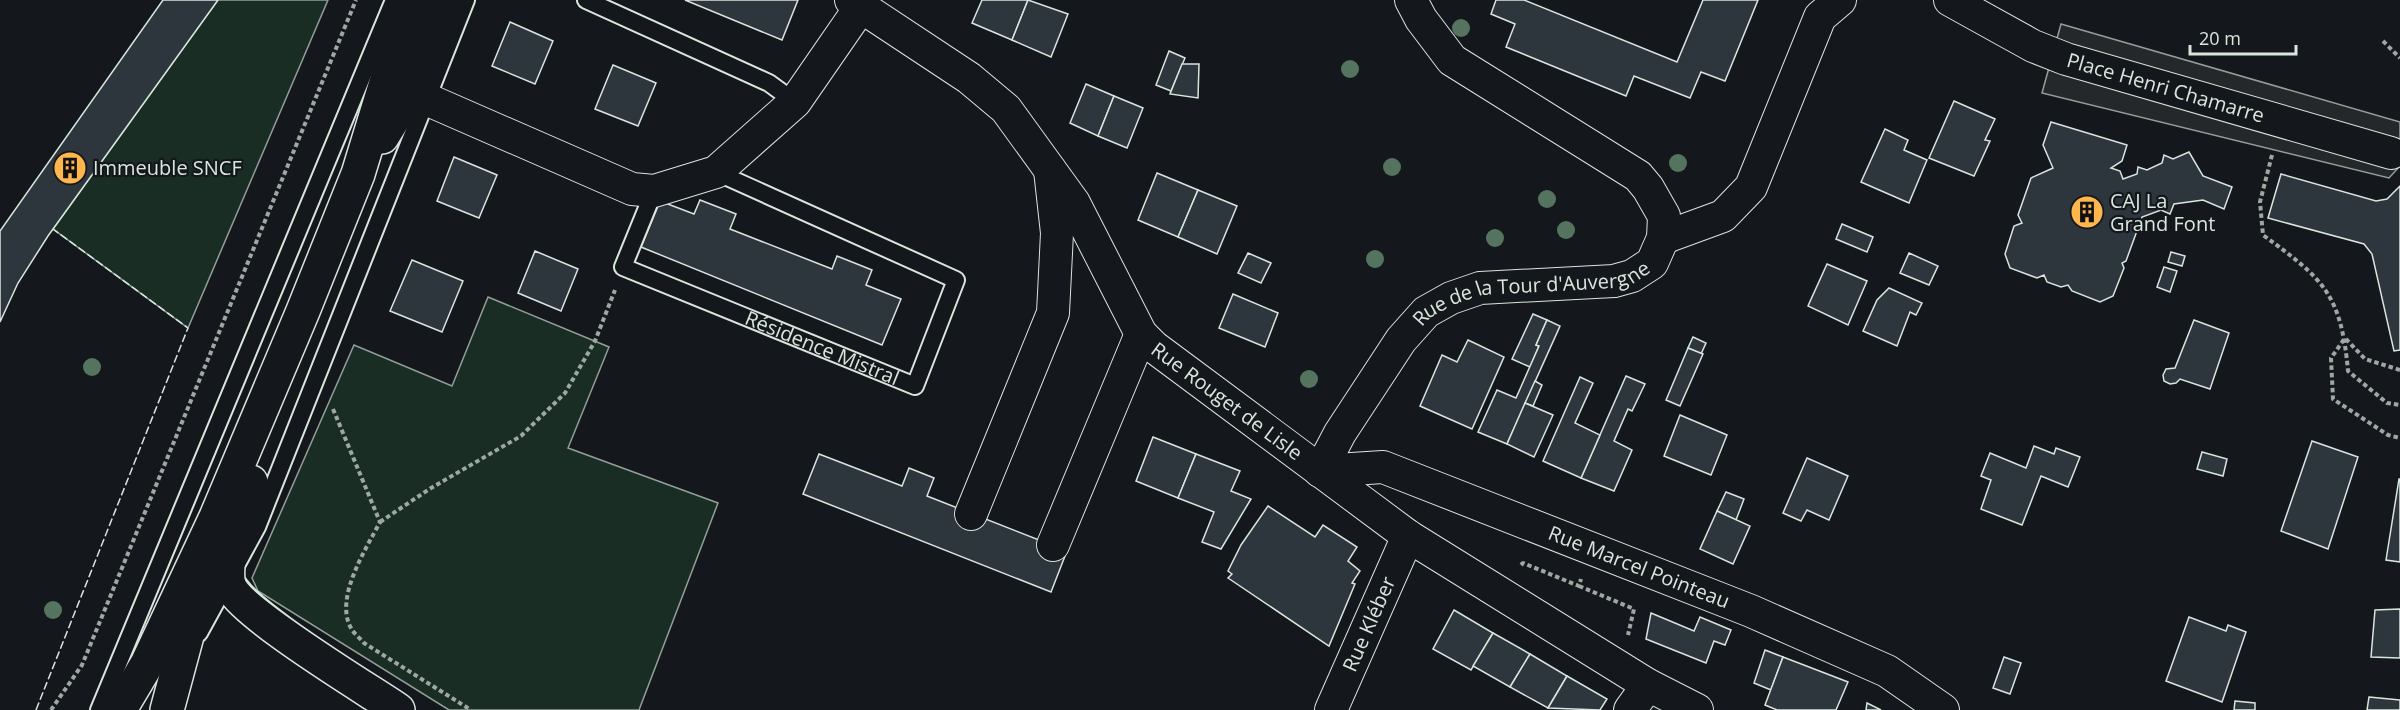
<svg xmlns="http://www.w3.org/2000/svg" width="2400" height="710" viewBox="0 0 2400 710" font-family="'Open Sans',sans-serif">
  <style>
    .green { fill: #1a2d24; stroke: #939e99; stroke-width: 1.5 }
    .parking { fill: #24282b; stroke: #939e99; stroke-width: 1.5 }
    .building { fill: #2c363c; stroke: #d8e6dc; stroke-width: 1.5 }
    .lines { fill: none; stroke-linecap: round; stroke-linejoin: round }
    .service-casing { stroke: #d8e6dc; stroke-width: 20 }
    .minor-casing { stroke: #d8e6dc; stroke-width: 34 }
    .secondary-casing { stroke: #d8e6dc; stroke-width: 36 }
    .path { stroke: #9da8a2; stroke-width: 4; stroke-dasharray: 4.5 3; stroke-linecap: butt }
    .service { stroke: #14181c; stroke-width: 16 }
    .minor { stroke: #14181c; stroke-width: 32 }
    .secondary { stroke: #14181c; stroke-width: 33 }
    .fence { stroke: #d8e6dc; stroke-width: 1.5; stroke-dasharray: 8 3; stroke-linecap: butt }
    .tree { fill: #55745f }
    .labels { text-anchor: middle; stroke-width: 4.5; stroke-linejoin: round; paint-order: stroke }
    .street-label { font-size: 20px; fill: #d8e6dc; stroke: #14181c }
    .poi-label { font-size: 20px; fill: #d8e6dc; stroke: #14181c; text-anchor: start }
  </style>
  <rect width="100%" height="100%" fill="#14181c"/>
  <g class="green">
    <polygon points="218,0 328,0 188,328 53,229"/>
    <polygon points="488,297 609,347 568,448 718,503 639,710 449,710 258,591 252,578 354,345 452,386"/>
  </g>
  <polygon class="parking" points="2061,24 2400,122 2400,166 2389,178 2042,93"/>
  <g class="building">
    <polygon points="163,0 218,0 48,236 18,283 0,322 0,231"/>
    <polygon points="685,0 798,0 782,40"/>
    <polygon points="982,0 1028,0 1012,40 972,23"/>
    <polygon points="1028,0 1068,14 1051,57 1012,40"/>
    <polygon points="1496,0 1524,0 1677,62 1703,0 1758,0 1725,81 1701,72 1690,98 1634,76 1626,96 1506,47 1515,24 1491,14"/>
    <polygon points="510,22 553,41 535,84 492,66"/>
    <polygon points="1169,51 1185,58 1171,91 1156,85"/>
    <polygon points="1182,64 1199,64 1198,98 1170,94"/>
    <polygon points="613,65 656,83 638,126 595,109"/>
    <polygon points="1086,84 1114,96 1098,136 1070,123"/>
    <polygon points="1114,96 1143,108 1127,148 1098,136"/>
    <polygon points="1954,101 1995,119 1985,140 1990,141 1974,176 1929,158"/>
    <polygon points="2051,122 2127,145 2122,161 2111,168 2120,171 2123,179 2137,174 2138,167 2147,170 2162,163 2164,155 2173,159 2189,152 2203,176 2232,187 2224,209 2203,200 2174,204 2170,214 2161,210 2142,217 2126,261 2122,263 2124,268 2113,296 2100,302 2072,291 2068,285 2061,287 2047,282 2044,275 2037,278 2010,268 2005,254 2014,226 2022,223 2018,215 2031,178 2053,168 2043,145"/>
    <polygon points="1885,129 1908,140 1904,150 1927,160 1909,203 1861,182"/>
    <polygon points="454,157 497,175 479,218 437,201"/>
    <polygon points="1157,173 1198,190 1178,237 1138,220"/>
    <polygon points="2281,174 2376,201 2387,199 2400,186 2400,350 2394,351 2372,254 2364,244 2268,218"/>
    <polygon points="1198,190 1237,206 1217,254 1178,237"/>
    <polygon points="700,200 736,214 730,229 832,269 837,256 872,270 866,285 901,299 882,345 641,247 660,201 694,214"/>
    <polygon points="1842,224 1873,237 1867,252 1836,239"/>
    <polygon points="535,251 578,269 561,311 518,293"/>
    <polygon points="2171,252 2185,256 2182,266 2168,262"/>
    <polygon points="1248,253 1271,263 1261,283 1238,273"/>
    <polygon points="1909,253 1938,266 1929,285 1900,273"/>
    <polygon points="412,260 463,281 442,332 390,311"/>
    <polygon points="1827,264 1867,281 1848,325 1808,306"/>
    <polygon points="2164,267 2177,271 2170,292 2157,287"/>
    <polygon points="1889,288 1922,303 1916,315 1910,312 1897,346 1863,331 1877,300"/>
    <polygon points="1233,294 1278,313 1265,347 1219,328"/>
    <polygon points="1533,314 1547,320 1536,345 1539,346 1530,367 1512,359"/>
    <polygon points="1547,320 1560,326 1507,444 1478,432 1497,390 1516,398 1539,346 1536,345"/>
    <polygon points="2194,320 2229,333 2210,389 2180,379 2176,383 2170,384 2164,381 2163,375 2166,369 2175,368"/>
    <polygon points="1693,337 1706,343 1701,354 1688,348"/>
    <polygon points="1468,340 1504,357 1472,429 1420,406 1442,355 1457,362"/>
    <polygon points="1688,348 1703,354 1680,406 1666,400"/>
    <polygon points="1626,376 1645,384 1632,411 1628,409 1614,441 1632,450 1614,491 1581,478"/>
    <polygon points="1580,377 1593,383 1575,423 1600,435 1581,478 1543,461"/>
    <polygon points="1535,381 1542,385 1533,406 1525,403"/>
    <polygon points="1525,403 1553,415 1534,457 1507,444"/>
    <polygon points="1680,415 1727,435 1711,475 1664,456"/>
    <polygon points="1153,437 1196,454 1178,498 1136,481"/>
    <polygon points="2312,441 2358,457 2328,549 2281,531"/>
    <polygon points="2034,446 2054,454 2056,448 2080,457 2068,487 2041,476 2022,525 1981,509 1991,480 1981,476 1990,453 2026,468"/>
    <polygon points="2202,452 2227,459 2223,476 2197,469"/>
    <polygon points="819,454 902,486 909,468 934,478 927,496 1067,551 1051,592 803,494"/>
    <polygon points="1196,454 1240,471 1231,491 1251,499 1221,549 1202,542 1214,512 1178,498"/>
    <polygon points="1807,458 1848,476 1829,520 1807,510 1801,521 1783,513"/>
    <polygon points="2399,479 2400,479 2400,562 2386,560"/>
    <polygon points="1726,492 1744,499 1736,520 1717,511"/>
    <polygon points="1268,506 1315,537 1323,525 1357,547 1348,561 1360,571 1352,583 1355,584 1329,646 1228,578 1232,574 1228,571 1241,545"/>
    <polygon points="1717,511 1750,526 1733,564 1700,549"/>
    <polygon points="2400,609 2400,658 2371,657 2375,610"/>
    <polygon points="1454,610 1493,633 1471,670 1433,649"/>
    <polygon points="1651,613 1694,631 1700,617 1731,630 1725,645 1714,641 1706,663 1646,639"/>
    <polygon points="2189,617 2226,631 2228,625 2246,632 2222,702 2166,681"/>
    <polygon points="1493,633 1530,654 1510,687 1473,666"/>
    <polygon points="1765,650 1783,657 1771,690 1754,683"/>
    <polygon points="1530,654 1567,676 1548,708 1510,687"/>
    <polygon points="1783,657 1848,682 1836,710 1777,710 1765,705"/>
    <polygon points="2004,657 2021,663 2010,694 1993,688"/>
    <polygon points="1567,676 1607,699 1600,710 1548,708"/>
    <polygon points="2369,697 2400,700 2400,710 2367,710"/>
    <polygon points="2235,701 2255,703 2255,710 2234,710"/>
    <polygon points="1867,703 1881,710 1866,710"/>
  </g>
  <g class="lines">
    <defs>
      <g id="service">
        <polyline points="586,0 769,83 795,102"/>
        <path id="s1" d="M 654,191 L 623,267 L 915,386 L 956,280 L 716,172"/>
        <polyline points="199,633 257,527 466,0"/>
        <polyline points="99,710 394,0"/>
      </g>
      <g id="minor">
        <path id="s2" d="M 851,0 L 969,78 L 1006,109 L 1074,203 L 1141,334 L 1154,347 L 1408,536 L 1648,685 L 1697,710"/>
        <path id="s3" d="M 1950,0 L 2033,46 L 2066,59 L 2391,153"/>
        <polyline points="410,92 632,189 654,191 716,172 795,102 862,5"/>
        <polyline points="1663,238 1723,216 1751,187 1820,17 1840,0"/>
        <path id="s4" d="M 1320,471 L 1340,433 L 1401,340 L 1426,312 L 1451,298 L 1480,288 L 1614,281 L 1632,276 L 1652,263 L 1663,238 L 1664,216 L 1648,188 L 1638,176 L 1452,60 L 1421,19 L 1411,0"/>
        <path id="s5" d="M 1320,471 L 1383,467 L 1751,611 L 1887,671 L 1943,710"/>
        <polyline points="971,514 1053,313 1057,233 1050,170"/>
        <polyline points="1053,545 1141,334"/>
        <path id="s6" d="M 1331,710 L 1408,536"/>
        <polyline points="1630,710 1648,685"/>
      </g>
      <g id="secondary">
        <polyline points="382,137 410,92 449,0"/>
        <path d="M 251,482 C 242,512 225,548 228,580 C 231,608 369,690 398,710"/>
        <polyline points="122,706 147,664 216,517 303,311 358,174 403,27 415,0"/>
        <polyline points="167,710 205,569"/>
      </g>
    </defs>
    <use href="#service" class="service-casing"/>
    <use href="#minor" class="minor-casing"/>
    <use href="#secondary" class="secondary-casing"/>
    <g class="path">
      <polyline points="2383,41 2400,58"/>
      <path d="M 2272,155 L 2260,202 L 2263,235 C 2323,279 2341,293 2348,371 L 2387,403 L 2400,405"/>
      <polyline points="2400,370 2365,359 2345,338 2331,358 2333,399 2388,435 2400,438"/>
      <path d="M 333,409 L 380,522 C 366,549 334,598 351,628 C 354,634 360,638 364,643 L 471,710"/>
      <polyline points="380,522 431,488 521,436 565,393 595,341 615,290"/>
      <polyline points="1521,565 1523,563 1579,586 1581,579"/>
      <polyline points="1579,586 1634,609 1628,635"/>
      <polyline points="51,710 82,665 356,0"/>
    </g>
    <use href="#service" class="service"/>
    <use href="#minor" class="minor"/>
    <use href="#secondary" class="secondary"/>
    <polyline class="fence" points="36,710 188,328 53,229"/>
  </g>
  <g class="tree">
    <circle cx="1461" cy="28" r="9"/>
    <circle cx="1350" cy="69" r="9"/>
    <circle cx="1678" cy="163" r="9"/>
    <circle cx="1392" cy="167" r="9"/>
    <circle cx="1547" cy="199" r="9"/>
    <circle cx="1566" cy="230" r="9"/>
    <circle cx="1495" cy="238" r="9"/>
    <circle cx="1375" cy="259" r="9"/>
    <circle cx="92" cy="367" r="9"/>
    <circle cx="1309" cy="379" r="9"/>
    <circle cx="53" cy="610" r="9"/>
  </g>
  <defs>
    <symbol id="building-disc" viewBox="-11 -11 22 22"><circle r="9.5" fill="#ffb74d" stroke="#14181c"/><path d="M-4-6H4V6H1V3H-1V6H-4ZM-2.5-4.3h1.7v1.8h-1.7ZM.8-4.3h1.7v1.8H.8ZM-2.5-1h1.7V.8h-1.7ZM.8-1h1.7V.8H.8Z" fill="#111"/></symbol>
  </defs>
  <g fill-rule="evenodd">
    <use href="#building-disc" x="51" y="149" width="38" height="38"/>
    <use href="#building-disc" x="2068" y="193" width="38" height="38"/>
  </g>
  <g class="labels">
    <g class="street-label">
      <text dy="7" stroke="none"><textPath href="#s3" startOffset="234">Place Henri Chamarre</textPath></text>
      <text dy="7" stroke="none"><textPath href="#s4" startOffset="300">Rue de la Tour d'Auvergne</textPath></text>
      <text dy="7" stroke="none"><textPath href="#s1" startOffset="297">Résidence Mistral</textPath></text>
      <text dy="7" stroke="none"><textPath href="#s2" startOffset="562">Rue Rouget de Lisle</textPath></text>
      <text dy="7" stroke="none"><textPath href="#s5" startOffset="338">Rue Marcel Pointeau</textPath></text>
      <text dy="7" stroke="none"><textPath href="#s6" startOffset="94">Rue Kléber</textPath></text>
    </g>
    <g class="poi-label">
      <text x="93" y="175">Immeuble SNCF</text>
      <text x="2110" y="208">CAJ La<tspan x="2110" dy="23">Grand Font</tspan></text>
    </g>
  </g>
  <path d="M2190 45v9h106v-9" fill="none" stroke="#d8e6dc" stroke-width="3"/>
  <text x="2199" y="45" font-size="18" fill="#d8e6dc" stroke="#14181c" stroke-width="4.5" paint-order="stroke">20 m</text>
</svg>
